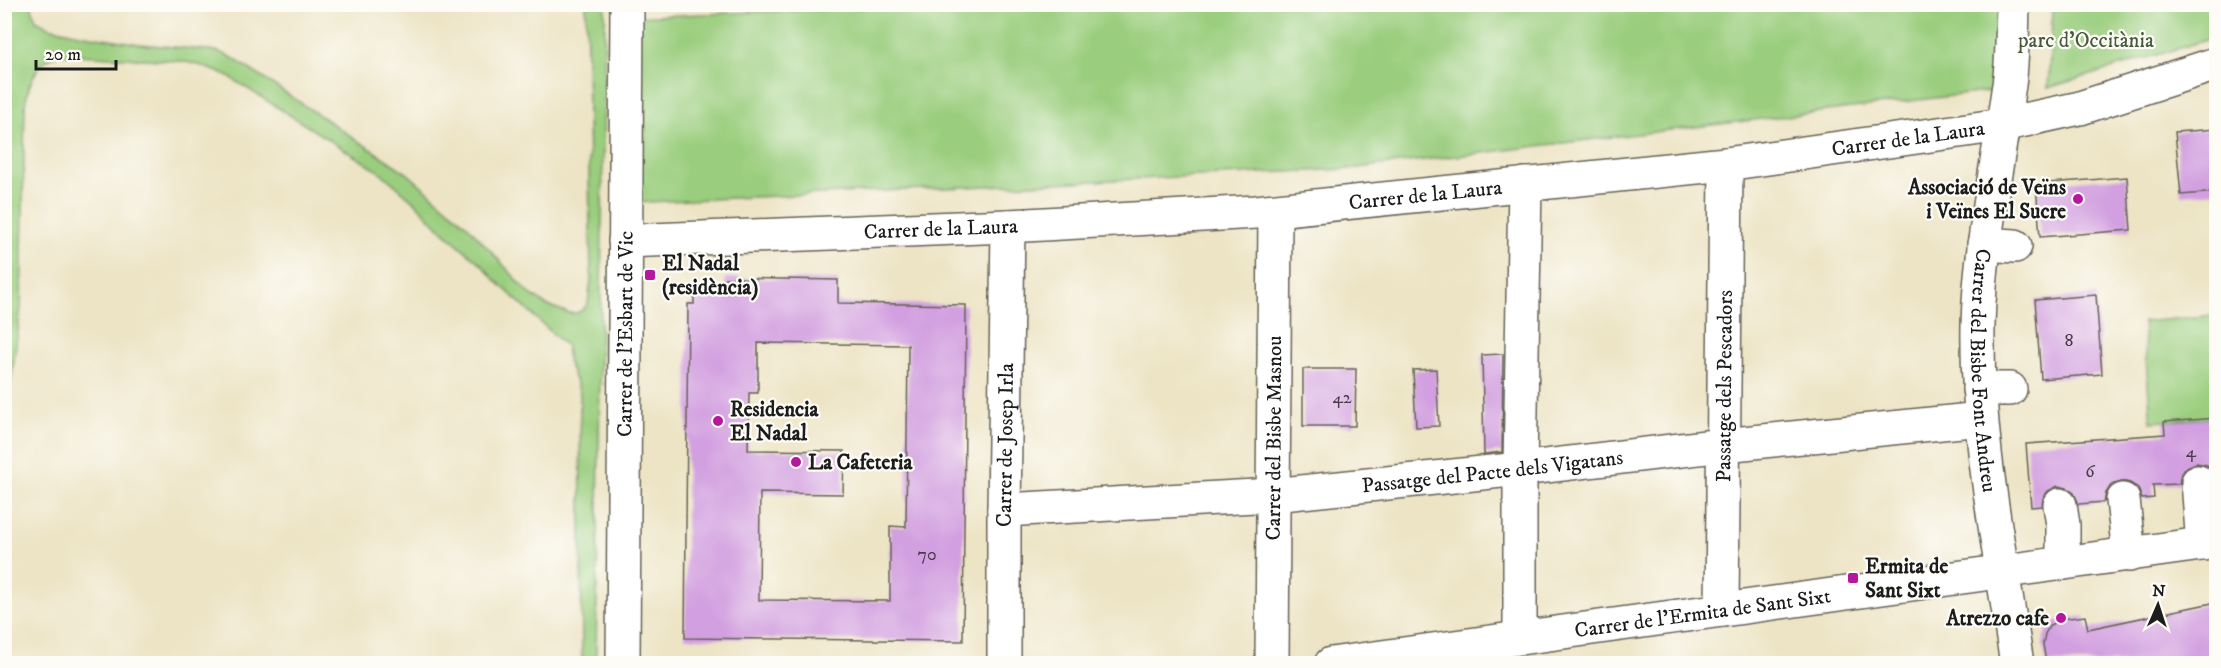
<svg xmlns="http://www.w3.org/2000/svg" width="2221" height="668" viewBox="0 0 2221 668" font-family="'IM FELL DW Pica',serif">
  <style>
    .green { fill: #9acd7d; stroke: #5b744c; stroke-width: 1.5 }
    .building { fill: #d29fe0; fill-rule: evenodd }
    .lines { fill: none; stroke-linecap: round; stroke-linejoin: round }
    .minor-casing { stroke: #656257; stroke-width: 36 }
    .minor { stroke: #fff; stroke-width: 33 }
    .poi-dot { fill: #b5179e; stroke: #fdfcf7; stroke-width: 2 }
    .labels { text-anchor: middle; stroke-width: 4.5; stroke-linejoin: round; paint-order: stroke }
    .number-label { font-size: 18px; fill: #4a3d4d }
    .park-label { font-size: 21px; fill: #485a3e; stroke: #fdfcf7 }
    .street-label { font-size: 21px; fill: #1c1c1c; stroke: #fdfcf7 }
    .poi-label { font-size: 21px; font-weight: bold; fill: #1c1c1c; stroke: #fdfcf7; text-anchor: start }
  </style>
  <rect width="100%" height="100%" fill="#fdfcf7"/>
  <filter id="ink" filterUnits="userSpaceOnUse"><feTurbulence type="fractalNoise" baseFrequency=".0167" numOctaves="2"/><feDisplacementMap in="SourceGraphic" scale="12" xChannelSelector="R" yChannelSelector="G"/><feConvolveMatrix kernelMatrix="1 2 1 2 8 2 1 2 1" color-interpolation-filters="sRGB"/></filter>
  <filter id="wash" filterUnits="userSpaceOnUse"><feTurbulence type="fractalNoise" baseFrequency=".008" numOctaves="4" result="noise"/><feDisplacementMap in="SourceGraphic" scale="24" xChannelSelector="R" yChannelSelector="G"/><feGaussianBlur stdDeviation="1.35" result="paint"/><feColorMatrix in="noise" values="0 0 0 0 0 0 0 0 0 0 0 0 0 0 0 0 0 1.4 0 .05"/><feComposite in="paint" operator="in"/></filter>
  <g filter="url(#wash)">
    <rect width="100%" height="100%" fill="#ede4c5"/>
    <g class="green">
      <path d="M 5,4 L 31,5 L 36,20 L 49,27 L 79,34 L 140,44 L 217,51 L 231,57 L 407,173 L 467,225 L 528,292 L 546,305 L 569,313 L 576,313 L 583,310 L 588,303 L 591,279 L 586,5 L 605,5 L 596,663 L 582,663 L 580,393 L 568,362 L 566,346 L 493,278 L 482,265 L 439,228 L 417,204 L 380,172 L 226,75 L 196,64 L 179,61 L 60,54 C 36,60 28,84 25,106 L 21,308 L 5,426 Z"/>
      <polygon points="958,4 2013,5 2009,89 1349,169 626,203 628,17"/>
      <polygon points="2053,5 2216,5 2216,37 2048,88"/>
      <polygon points="2216,315 2216,418 2151,422 2143,322"/>
    </g>
    <g id="blocks">
      <g class="building">
        <polygon points="2217,129 2217,192 2181,195 2175,132"/>
        <polygon points="2127,177 2131,230 2040,237 2036,184"/>
        <path d="M 725,278 L 838,280 L 838,303 L 966,305 L 963,641 L 685,638 L 688,304 L 694,304 L 694,289 L 725,290 ZM 758,343 L 908,345 L 906,527 L 890,526 L 890,601 L 759,600 L 760,493 L 843,494 L 844,451 L 748,450 L 749,393 L 758,393 Z"/>
        <polygon points="2096,295 2102,374 2041,379 2035,300"/>
        <polygon points="1503,354 1502,452 1484,454 1482,355"/>
        <polygon points="1303,369 1356,369 1355,426 1303,426"/>
        <polygon points="1436,369 1439,426 1416,427 1413,370"/>
        <polygon points="2217,418 2217,480 2213,471 2207,465 2196,463 2187,467 2181,473 2179,484 2153,485 2154,498 2142,499 2138,488 2130,483 2122,481 2111,485 2106,493 2104,502 2079,504 2074,493 2067,488 2058,486 2048,491 2043,498 2042,506 2031,507 2026,444 2165,434 2164,422"/>
        <polygon points="2217,602 2217,663 2046,663 2043,644 2045,634 2050,625 2061,619 2085,616 2088,629"/>
      </g>
    </g>
  </g>
  <g filter="url(#ink)">
    <use href="#blocks" fill-opacity="0" stroke="#656257" stroke-width="1.5"/>
    <g class="lines">
      <defs>
        <g id="minor">
          <path id="s1" d="M 2013,4 C 2012,33 2013,63 2008,91 C 1997,169 1980,246 1978,325 C 1976,439 2000,551 2017,664"/>
          <path id="s2" d="M 625,241 L 1008,226 L 1256,212 L 1726,164 L 2002,125 L 2080,108 L 2216,64"/>
          <polyline points="1984,244 2015,246"/>
          <polyline points="1979,389 2010,389"/>
          <polyline points="2198,482 2203,544"/>
          <polyline points="2123,500 2129,555"/>
          <polyline points="2060,505 2063,525 2063,563"/>
          <path id="s3" d="M 1004,510 L 1273,495 L 1520,469 L 1723,445 L 1981,419"/>
          <path id="s4" d="M 1722,610 L 1726,164"/>
          <polyline points="1520,637 1520,469 1525,184"/>
          <path id="s5" d="M 623,664 L 627,4"/>
          <path id="s6" d="M 1004,664 L 1004,510 L 1008,226"/>
          <path id="s7" d="M 1272,664 L 1275,211"/>
          <path id="s8" d="M 1331,664 L 2216,542"/>
        </g>
      </defs>
      <use href="#minor" class="minor-casing"/>
      <use href="#minor" class="minor"/>
    </g>
  </g>
  <g class="poi-dot">
    <circle cx="2078" cy="199" r="6"/>
    <rect x="644" y="269" width="12" height="12" rx="3"/>
    <circle cx="718" cy="421" r="6"/>
    <circle cx="796" cy="462" r="6"/>
    <rect x="1847" y="572" width="12" height="12" rx="3"/>
    <circle cx="2061" cy="618" r="6"/>
  </g>
  <g class="labels">
    <g class="number-label">
      <text x="2069" y="346">8</text>
      <text x="1342" y="403">42</text>
      <text x="2191" y="457">4</text>
      <text x="2090" y="477">6</text>
      <text x="927" y="560">70</text>
    </g>
    <g class="park-label">
      <text x="2086" y="47">parc d'Occitània</text>
    </g>
    <g class="street-label">
      <text dy="7" stroke="none"><textPath href="#s2" startOffset="1288">Carrer de la Laura</textPath></text>
      <text dy="7" stroke="none"><textPath href="#s2" startOffset="802">Carrer de la Laura</textPath></text>
      <text dy="7" stroke="none"><textPath href="#s2" startOffset="316">Carrer de la Laura</textPath></text>
      <text dy="7" stroke="none"><textPath href="#s5" startOffset="330">Carrer de l'Esbart de Vic</textPath></text>
      <text dy="7" stroke="none"><textPath href="#s1" startOffset="369">Carrer del Bisbe Font Andreu</textPath></text>
      <text dy="7" stroke="none"><textPath href="#s4" startOffset="224">Passatge dels Pescadors</textPath></text>
      <text dy="7" stroke="none"><textPath href="#s7" startOffset="226">Carrer del Bisbe Masnou</textPath></text>
      <text dy="7" stroke="none"><textPath href="#s6" startOffset="219">Carrer de Josep Irla</textPath></text>
      <text dy="7" stroke="none"><textPath href="#s3" startOffset="490">Passatge del Pacte dels Vigatans</textPath></text>
      <text dy="7" stroke="none"><textPath href="#s8" startOffset="375">Carrer de l'Ermita de Sant Sixt</textPath></text>
    </g>
    <g class="poi-label">
      <text x="2066" y="194" text-anchor="end">Associació de Veïns<tspan x="2066" dy="24">i Veïnes El Sucre</tspan></text>
      <text x="662" y="270">El Nadal<tspan x="662" dy="24">(residència)</tspan></text>
      <text x="730" y="416">Residencia<tspan x="730" dy="24">El Nadal</tspan></text>
      <text x="808" y="469">La Cafeteria</text>
      <text x="1865" y="573">Ermita de<tspan x="1865" dy="24">Sant Sixt</tspan></text>
      <text x="2049" y="625" text-anchor="end">Atrezzo cafe</text>
    </g>
  </g>
  <rect width="2221" height="668" fill="none" stroke="#fdfcf7" stroke-width="24"/>
  <g transform="translate(2158 605) rotate(3)" stroke="#fdfcf7" stroke-width="4.5" paint-order="stroke">
  <path d="M0-4.5L10 22L0 15L-10 22Z" fill="#1c1c1c"/>
  <text y="-9" font-size="16" font-weight="bold" text-anchor="middle" fill="#1c1c1c">N</text>
  </g>
  <path d="M36 60v9h80v-9" fill="none" stroke="#1c1c1c" stroke-width="3"/>
  <text x="45" y="60" font-size="18" fill="#1c1c1c" stroke="#fdfcf7" stroke-width="4.5" paint-order="stroke">20 m</text>
</svg>
